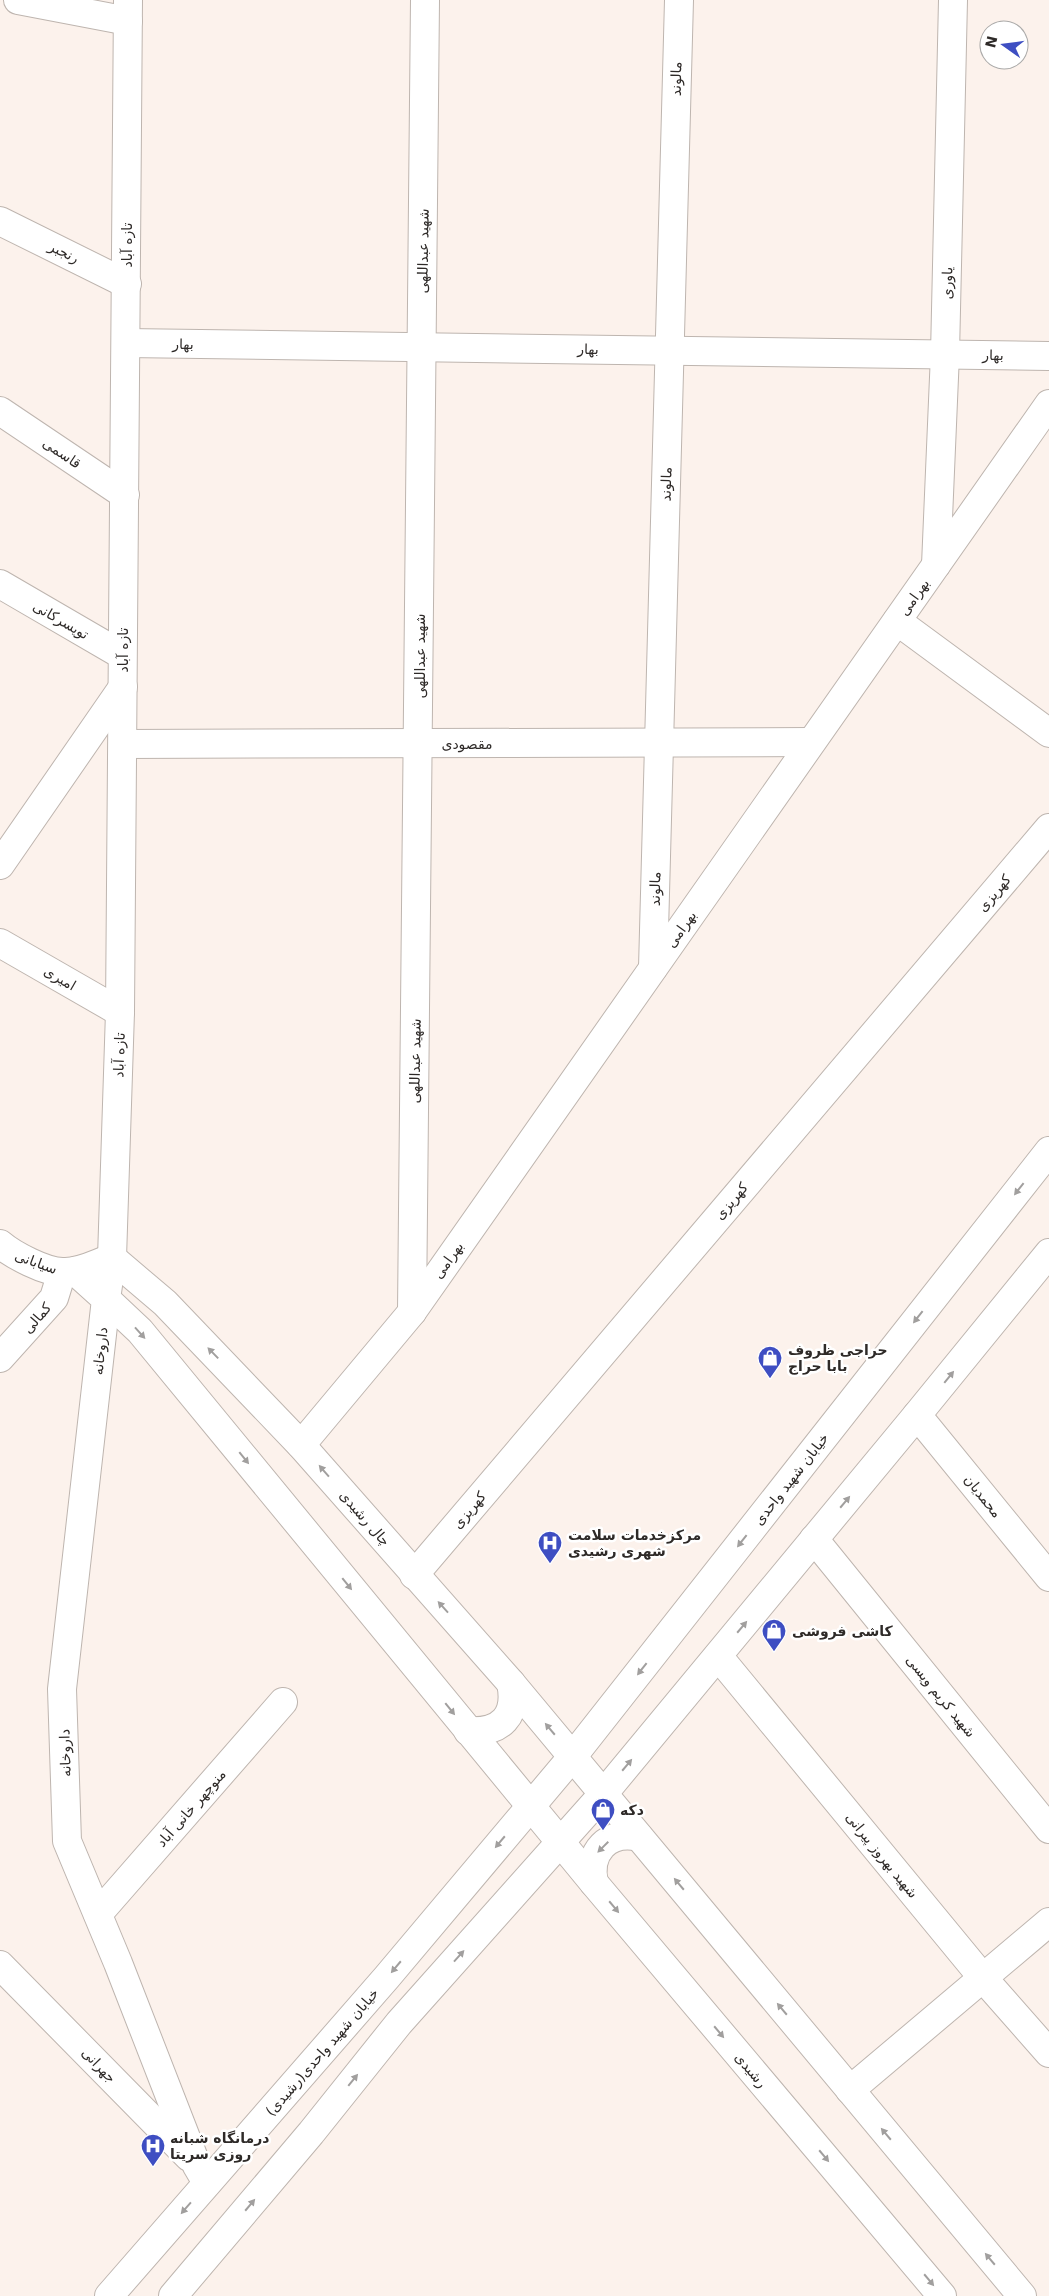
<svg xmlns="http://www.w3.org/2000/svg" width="1049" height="2296" viewBox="0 0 1049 2296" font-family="'DejaVu Sans','Noto Naskh Arabic',sans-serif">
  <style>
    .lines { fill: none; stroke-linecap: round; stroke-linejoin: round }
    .minor-casing { stroke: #beb5af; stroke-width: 30 }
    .tertiary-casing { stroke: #beb5af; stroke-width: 30 }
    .secondary-casing { stroke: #beb5af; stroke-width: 30 }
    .minor { stroke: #fff; stroke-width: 28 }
    .tertiary { stroke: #fff; stroke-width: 28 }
    .secondary { stroke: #fff; stroke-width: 28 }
    .oneway { fill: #a19f9e }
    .labels { text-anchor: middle; stroke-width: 5; stroke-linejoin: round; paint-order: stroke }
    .street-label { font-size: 14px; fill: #2e2a28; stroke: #fff }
    .poi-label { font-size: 14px; font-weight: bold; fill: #2e2a28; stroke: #fff; text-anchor: start }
  </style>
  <rect width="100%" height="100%" fill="#fcf2ec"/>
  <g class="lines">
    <defs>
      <g id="minor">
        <polyline points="18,0 128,21"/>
        <polyline points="0,221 127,284"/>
        <polyline points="126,343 1049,356"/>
        <polyline points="0,411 125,495"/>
        <polyline points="936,565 945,354 953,0"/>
        <polyline points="0,584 122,655"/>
        <polyline points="897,621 1049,733"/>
        <polyline points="123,744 811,742"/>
        <polyline points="0,865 123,687"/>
        <polyline points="0,943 120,1012"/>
        <polyline points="653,968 679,0"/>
        <path d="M 0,1244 C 13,1255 45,1272 63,1272 C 80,1273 97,1263 112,1258"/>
        <polyline points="75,1271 106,1299 62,1689 67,1841 118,1963 197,2166 207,2183"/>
        <polyline points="412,1312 425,0"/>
        <polyline points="0,1358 54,1298 62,1272"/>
        <polyline points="917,1415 1049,1577"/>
        <polyline points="301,1445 412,1312 1049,404"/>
        <polyline points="814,1539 1049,1829"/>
        <polyline points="414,1575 1049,828"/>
        <polyline points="718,1656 983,1978 1049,2053"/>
        <polyline points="98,1914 283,1702"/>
        <polyline points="0,1965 189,2157"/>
        <polyline points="850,2090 1049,1922"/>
      </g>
      <g id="tertiary">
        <polyline points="128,0 120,1012 112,1258 106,1299 140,1331 594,1883 942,2296"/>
        <polyline points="112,1258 165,1303 301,1445 511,1683 1022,2296"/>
        <path d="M 468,1731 C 501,1733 518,1716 511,1683"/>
        <path d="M 594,1883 C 587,1852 608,1830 639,1837"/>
      </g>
      <g id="secondary">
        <polyline points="109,2296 387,1977 573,1756 1049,1151"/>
        <polyline points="173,2296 311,2133 399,2023 604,1793 917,1415 1049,1253"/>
      </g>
    </defs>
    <use href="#minor" class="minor-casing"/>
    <use href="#tertiary" class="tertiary-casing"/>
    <use href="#secondary" class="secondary-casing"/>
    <use href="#minor" class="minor"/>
    <use href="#tertiary" class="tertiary"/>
    <use href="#secondary" class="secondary"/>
  </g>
  <defs><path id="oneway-solid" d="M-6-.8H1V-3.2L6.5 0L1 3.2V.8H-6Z" transform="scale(1.25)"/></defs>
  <g class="oneway">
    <use href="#oneway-solid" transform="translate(1019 1189) rotate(128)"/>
    <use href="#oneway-solid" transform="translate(918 1317) rotate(128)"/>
    <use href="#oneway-solid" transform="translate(140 1333) rotate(48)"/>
    <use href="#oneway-solid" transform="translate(213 1353) rotate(-134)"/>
    <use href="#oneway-solid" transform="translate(949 1377) rotate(-51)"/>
    <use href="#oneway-solid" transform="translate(244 1458) rotate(51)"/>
    <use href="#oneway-solid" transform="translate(324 1471) rotate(-131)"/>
    <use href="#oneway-solid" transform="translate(845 1502) rotate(-50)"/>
    <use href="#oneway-solid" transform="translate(742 1541) rotate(128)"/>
    <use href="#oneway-solid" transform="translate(347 1584) rotate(51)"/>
    <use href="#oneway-solid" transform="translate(443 1607) rotate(-132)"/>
    <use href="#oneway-solid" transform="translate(742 1627) rotate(-50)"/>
    <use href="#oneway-solid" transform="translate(642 1669) rotate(128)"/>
    <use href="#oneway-solid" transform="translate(450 1709) rotate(51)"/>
    <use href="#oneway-solid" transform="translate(550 1729) rotate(-130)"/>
    <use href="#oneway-solid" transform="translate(627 1765) rotate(-50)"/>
    <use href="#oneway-solid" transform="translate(500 1842) rotate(130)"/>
    <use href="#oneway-solid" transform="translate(603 1847) rotate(135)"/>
    <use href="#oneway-solid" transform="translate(679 1884) rotate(-130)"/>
    <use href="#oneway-solid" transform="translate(614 1907) rotate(50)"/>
    <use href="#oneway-solid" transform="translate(459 1956) rotate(-48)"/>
    <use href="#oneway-solid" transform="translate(396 1967) rotate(130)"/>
    <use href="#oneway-solid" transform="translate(782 2009) rotate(-130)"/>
    <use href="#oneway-solid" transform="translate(719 2032) rotate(50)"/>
    <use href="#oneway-solid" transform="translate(353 2080) rotate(-51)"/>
    <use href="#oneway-solid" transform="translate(886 2134) rotate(-130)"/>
    <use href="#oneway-solid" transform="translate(824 2156) rotate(50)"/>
    <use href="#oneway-solid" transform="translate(250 2205) rotate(-50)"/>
    <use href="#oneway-solid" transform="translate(186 2208) rotate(131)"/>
    <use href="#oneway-solid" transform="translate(990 2259) rotate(-130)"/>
    <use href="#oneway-solid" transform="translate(929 2280) rotate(50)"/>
  </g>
  <defs>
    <symbol id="shop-pin" viewBox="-11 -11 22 30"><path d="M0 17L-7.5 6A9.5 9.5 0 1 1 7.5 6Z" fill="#3e4ec2" stroke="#fff"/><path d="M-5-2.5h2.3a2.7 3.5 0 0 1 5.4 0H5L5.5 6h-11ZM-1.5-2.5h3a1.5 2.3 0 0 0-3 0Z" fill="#fff"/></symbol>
    <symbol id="hospital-pin" viewBox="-11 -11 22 30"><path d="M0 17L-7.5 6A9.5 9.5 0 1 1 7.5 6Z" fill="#3e4ec2" stroke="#fff"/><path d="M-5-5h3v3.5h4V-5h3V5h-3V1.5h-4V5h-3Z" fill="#fff"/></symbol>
  </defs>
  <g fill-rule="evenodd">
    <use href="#shop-pin" x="756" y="1344" width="28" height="38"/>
    <use href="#hospital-pin" x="536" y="1529" width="28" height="38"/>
    <use href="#shop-pin" x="760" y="1617" width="28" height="38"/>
    <use href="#shop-pin" x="589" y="1796" width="28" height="38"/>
    <use href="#hospital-pin" x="139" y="2132" width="28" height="38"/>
  </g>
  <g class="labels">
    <g class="street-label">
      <text transform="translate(676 79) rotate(-89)" y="5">مالوند</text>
      <text transform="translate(127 245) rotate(-90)" y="5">تازه آباد</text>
      <text transform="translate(423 251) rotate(-89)" y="5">شهید عبداللهی</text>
      <text transform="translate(64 252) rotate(26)" y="5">رنجبر</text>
      <text transform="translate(947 283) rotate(-89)" y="5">یاوری</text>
      <text transform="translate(183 344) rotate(1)" y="5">بهار</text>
      <text transform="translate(588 349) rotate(1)" y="5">بهار</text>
      <text transform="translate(993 355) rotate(1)" y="5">بهار</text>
      <text transform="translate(62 453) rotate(34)" y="5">قاسمی</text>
      <text transform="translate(666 484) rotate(-88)" y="5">مالوند</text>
      <text transform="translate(914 597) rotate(-55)" y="5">بهرامی</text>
      <text transform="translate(61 620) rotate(30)" y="5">تویسرکانی</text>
      <text transform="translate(123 650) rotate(-90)" y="5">تازه آباد</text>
      <text transform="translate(420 656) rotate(-90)" y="5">شهید عبداللهی</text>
      <text x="467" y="749">مقصودی</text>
      <text transform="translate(655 889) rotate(-89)" y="5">مالوند</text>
      <text transform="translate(994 893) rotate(-50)" y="5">کهریزی</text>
      <text transform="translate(681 929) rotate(-55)" y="5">بهرامی</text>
      <text transform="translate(60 978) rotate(30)" y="5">امیری</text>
      <text transform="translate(119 1055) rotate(-88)" y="5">تازه آباد</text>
      <text transform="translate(415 1061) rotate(-89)" y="5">شهید عبداللهی</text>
      <text transform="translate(731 1201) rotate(-50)" y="5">کهریزی</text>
      <text transform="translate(448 1260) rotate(-55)" y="5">بهرامی</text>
      <text transform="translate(36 1262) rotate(20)" y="5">سیابانی</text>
      <text transform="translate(37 1318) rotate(-49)" y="5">کمالی</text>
      <text transform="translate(100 1351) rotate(-84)" y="5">داروخانه</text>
      <text transform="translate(791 1479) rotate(-52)" y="5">خیابان شهید واحدی</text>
      <text transform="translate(983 1496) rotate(51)" y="5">محمدیان</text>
      <text transform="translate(469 1510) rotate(-50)" y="5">کهریزی</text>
      <text transform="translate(365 1518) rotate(49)" y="5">چال رشیدی</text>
      <text transform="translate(941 1696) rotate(51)" y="5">شهید کریم ویسی</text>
      <text transform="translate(65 1753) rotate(-92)" y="5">داروخانه</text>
      <text transform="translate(191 1808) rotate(-49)" y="5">منوچهر خانی آباد</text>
      <text transform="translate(882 1855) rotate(51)" y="5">شهید بهروز پیرانی</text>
      <text transform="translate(322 2052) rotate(-49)" y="5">خیابان شهید واحدی(رشیدی)</text>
      <text transform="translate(99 2065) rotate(46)" y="5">جهرانی</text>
      <text transform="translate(751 2070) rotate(50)" y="5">رشیدی</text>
    </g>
    <g class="poi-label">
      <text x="788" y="1355">حراجی ظروف<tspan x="788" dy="16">بابا حراج</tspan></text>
      <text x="568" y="1540">مرکزخدمات سلامت<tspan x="568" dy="16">شهری رشیدی</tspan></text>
      <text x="792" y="1636">کاشی فروشی</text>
      <text x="620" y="1815">دکه</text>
      <text x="170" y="2143">درمانگاه شبانه<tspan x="170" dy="16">روزی سریتا</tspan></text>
    </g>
  </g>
  <g transform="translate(1004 45) rotate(284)"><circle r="24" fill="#ffffff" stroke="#abaaa9"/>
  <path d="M0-4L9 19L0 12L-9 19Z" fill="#3e4ec2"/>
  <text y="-8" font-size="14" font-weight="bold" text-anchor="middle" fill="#2e2a28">N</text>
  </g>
</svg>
